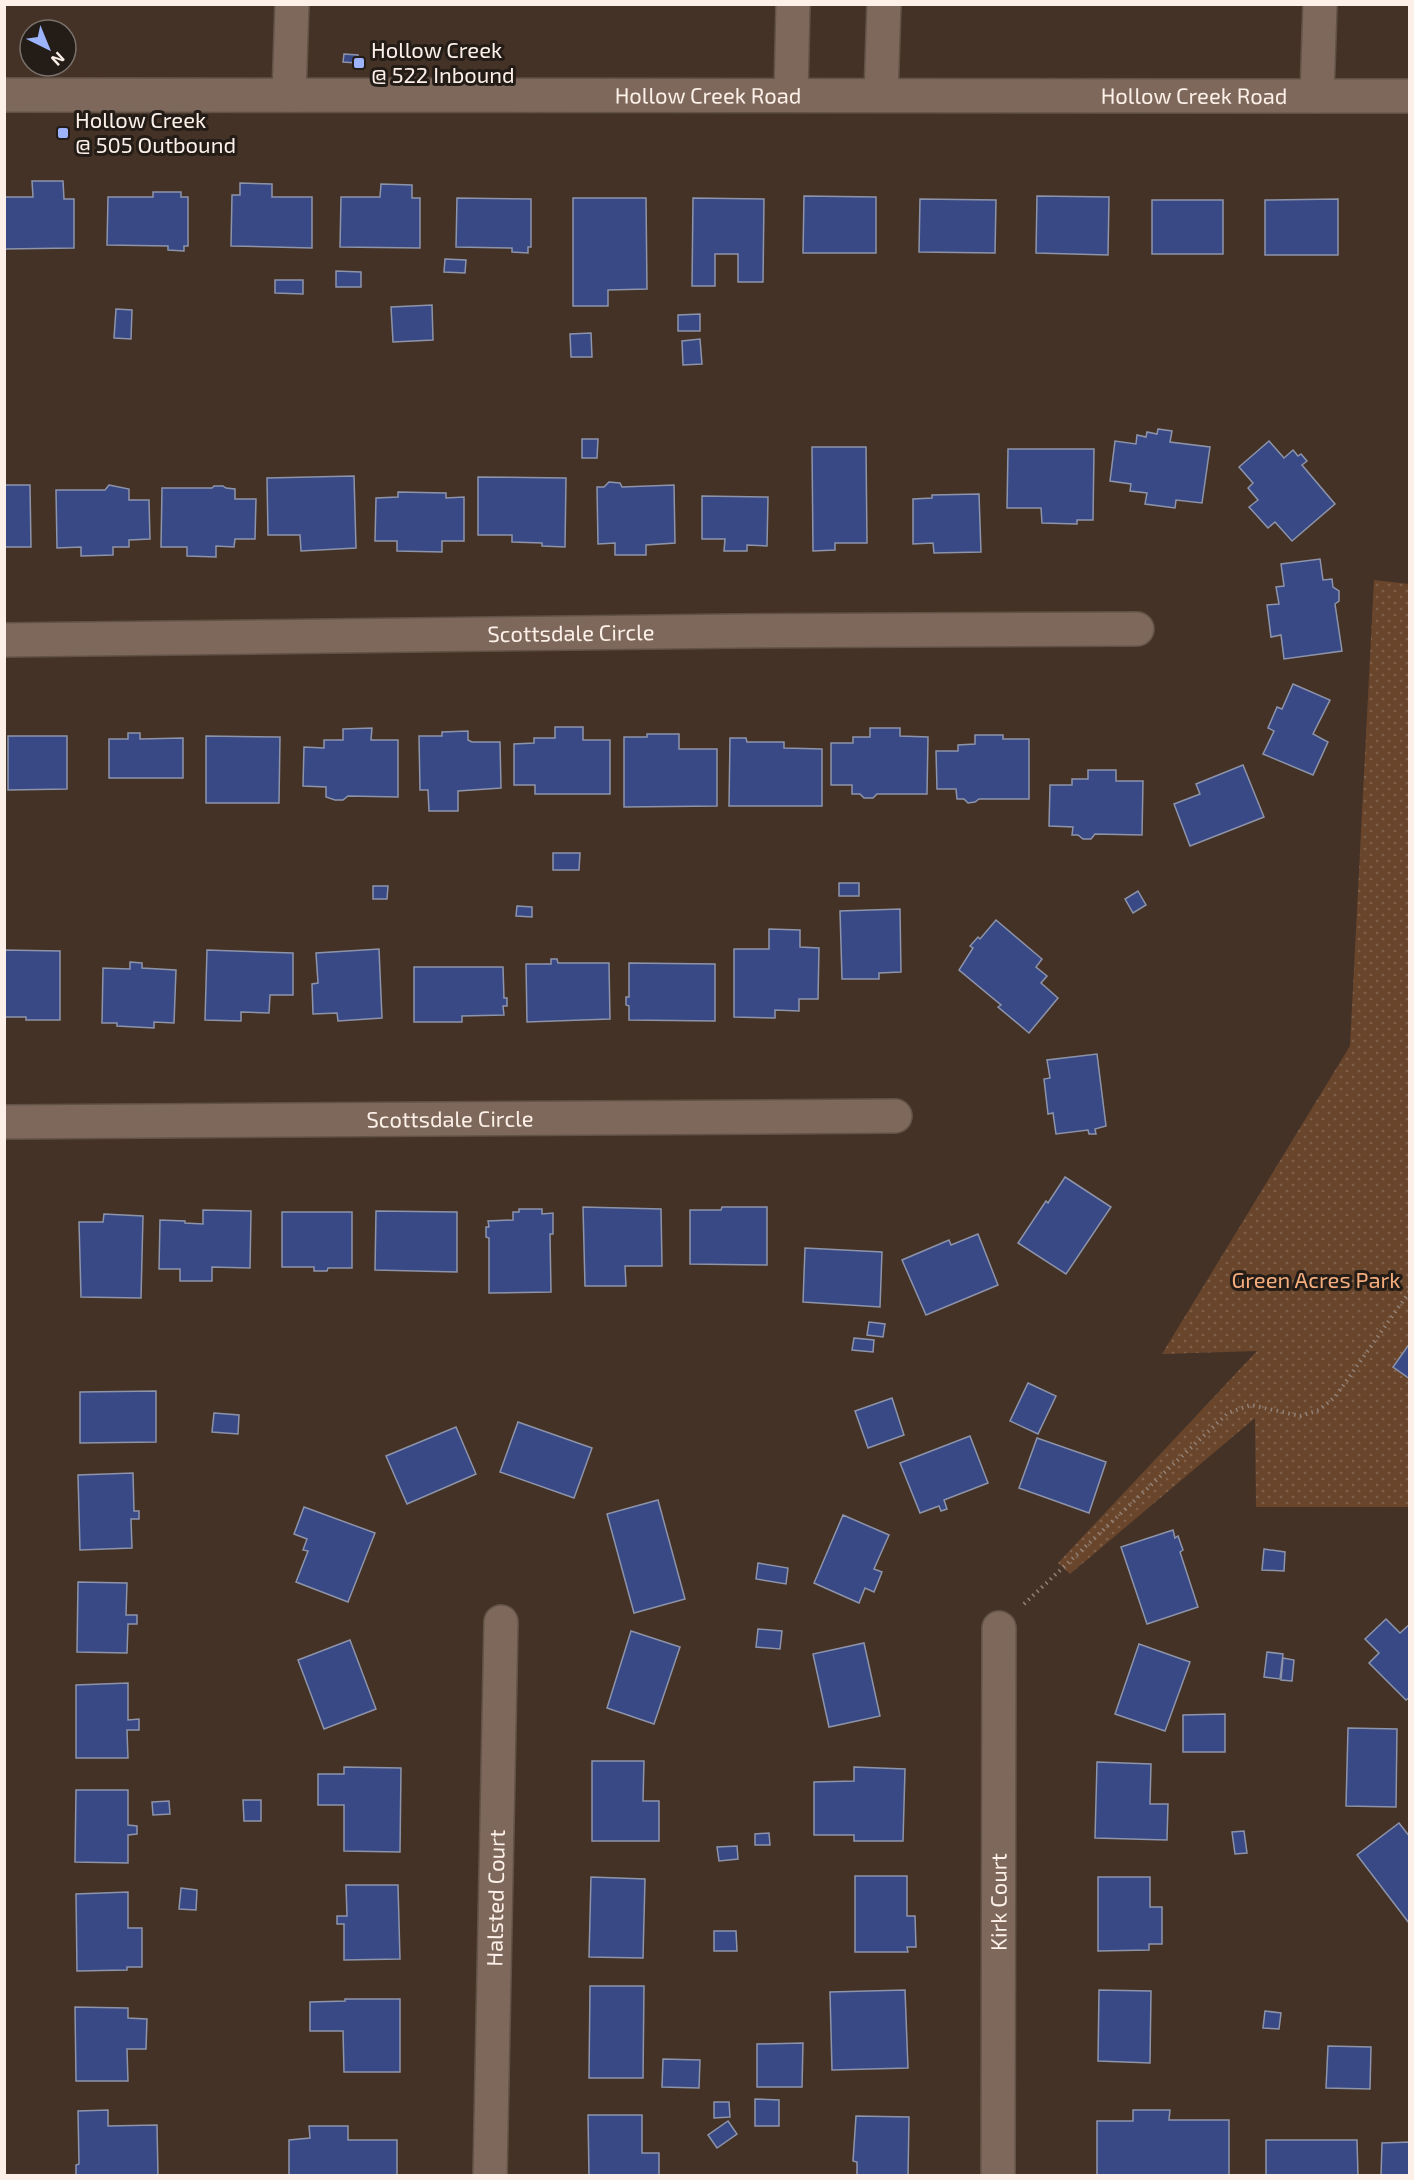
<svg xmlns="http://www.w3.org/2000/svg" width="1414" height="2180" viewBox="0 0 1414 2180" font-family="'Exo 2',sans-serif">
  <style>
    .park { fill: url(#park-dots) }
    .building { fill: #394985; stroke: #8d94aa; stroke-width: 1.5 }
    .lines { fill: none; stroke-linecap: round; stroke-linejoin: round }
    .minor-casing { stroke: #615247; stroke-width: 36 }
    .path { stroke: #918177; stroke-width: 4; stroke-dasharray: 1.5 4.5; stroke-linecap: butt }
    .minor { stroke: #7d685b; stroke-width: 33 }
    .poi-dot { fill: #9db4fd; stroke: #241c17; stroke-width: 2 }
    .labels { text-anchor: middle; stroke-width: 6; stroke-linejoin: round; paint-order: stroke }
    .poi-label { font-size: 22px; fill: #fcf0e8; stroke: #241c17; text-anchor: start }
    .street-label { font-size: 22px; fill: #fcf0e8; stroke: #241c17 }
    .park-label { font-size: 22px; fill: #f5ad7d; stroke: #241c17 }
  </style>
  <defs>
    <pattern id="park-dots" width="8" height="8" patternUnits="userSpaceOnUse" patternTransform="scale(1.5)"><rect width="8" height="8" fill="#69452c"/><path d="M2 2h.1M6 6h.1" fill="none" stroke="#7f604b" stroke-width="1.8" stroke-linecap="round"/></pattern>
  </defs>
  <rect width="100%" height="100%" fill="#453226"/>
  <polygon class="park" points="1374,580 1409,584 1409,1507 1256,1507 1255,1418 1070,1574 1058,1563 1257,1351 1162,1354 1350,1046"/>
  <g class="building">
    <polygon points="344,54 358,55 357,63 343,62"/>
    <polygon points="32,181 63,181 64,199 74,199 74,248 4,249 4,197 33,197"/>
    <polygon points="240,183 272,184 272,197 312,197 312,248 231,246 232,195 240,195"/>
    <polygon points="381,184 412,185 412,198 420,198 420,248 340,247 341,197 380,197"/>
    <polygon points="153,192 181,192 181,197 188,197 188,246 184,246 184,251 168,250 168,246 107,245 108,197 153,197"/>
    <polygon points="804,196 876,197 876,253 803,253"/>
    <polygon points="1037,196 1109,197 1108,255 1036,253"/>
    <polygon points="457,198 531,199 531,247 528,247 528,253 512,252 512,248 456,247"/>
    <polygon points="573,198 646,198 647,289 608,290 608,306 573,306"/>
    <polygon points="693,198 764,199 763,282 738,282 738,254 715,254 715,286 692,286"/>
    <polygon points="920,199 996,200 995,253 919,252"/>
    <polygon points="1338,199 1338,255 1265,255 1265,200"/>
    <rect x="1152" y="200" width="71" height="54"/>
    <polygon points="445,259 466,260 465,273 444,272"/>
    <polygon points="336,271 361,272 361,287 336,287"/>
    <polygon points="275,280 303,280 303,294 275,293"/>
    <polygon points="432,305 433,340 393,342 391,307"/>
    <polygon points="116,309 132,310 131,339 114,338"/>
    <polygon points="700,314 700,331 678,331 678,315"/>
    <polygon points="591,333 592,357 571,357 570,334"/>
    <polygon points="700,339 702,364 683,365 682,341"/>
    <polygon points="1158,429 1172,431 1170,442 1210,447 1202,503 1176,500 1175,508 1145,504 1147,493 1130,491 1131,484 1110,481 1115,441 1136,444 1137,435 1146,437 1147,432 1157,434"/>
    <polygon points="582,439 598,439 597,458 582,458"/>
    <polygon points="1269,441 1284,458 1293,450 1298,456 1301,454 1307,461 1302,465 1335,504 1292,541 1275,522 1268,528 1249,507 1258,500 1248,488 1253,483 1239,467"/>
    <polygon points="812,447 866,447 867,543 835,543 835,550 813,551"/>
    <polygon points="1008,449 1094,449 1093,520 1077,520 1077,524 1042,523 1041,508 1007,508"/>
    <polygon points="354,476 356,548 301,551 300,535 268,535 267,478"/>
    <polygon points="478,477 566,478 565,547 542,546 542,543 512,542 512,535 478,535"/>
    <polygon points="609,482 620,483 622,487 674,485 675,543 646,545 646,555 615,555 615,543 598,544 597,487 604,487"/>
    <polygon points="4,485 30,485 31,547 4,547"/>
    <polygon points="109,485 129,489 129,500 149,500 150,539 129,540 129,547 113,547 113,555 81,556 81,547 57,548 56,490 105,490"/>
    <polygon points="214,486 223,486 226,488 235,489 235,499 256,499 255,539 235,539 234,547 216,546 216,557 187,556 187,547 161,547 162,488 212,488"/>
    <polygon points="398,492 446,493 446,498 464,497 464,541 442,541 442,552 397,551 397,541 375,541 376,498 398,497"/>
    <polygon points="979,494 981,552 934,553 933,543 913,544 913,499 932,498 932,495"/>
    <polygon points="702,496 768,497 767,546 747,545 747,551 724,551 725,539 702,539"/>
    <polygon points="1320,559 1323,580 1332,579 1333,587 1339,591 1339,601 1335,604 1342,651 1284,659 1281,635 1271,637 1267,605 1279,604 1276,587 1284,586 1281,564"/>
    <polygon points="1293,684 1330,700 1313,734 1328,742 1313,775 1263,754 1274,731 1268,728 1277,707 1282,709"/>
    <polygon points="555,727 583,727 583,740 610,740 610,794 535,794 535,785 514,785 514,744 534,743 534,738 555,738"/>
    <polygon points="372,728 371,740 398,740 398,797 348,796 343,800 335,800 326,797 326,787 303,786 304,747 324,748 324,740 343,740 343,729"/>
    <polygon points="870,728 900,728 900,736 928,737 927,794 877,794 873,798 864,798 860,794 852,794 852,785 831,785 831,743 853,743 853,737 870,737"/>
    <polygon points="468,731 468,740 472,742 500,742 501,788 458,791 458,811 429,811 428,790 420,790 419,736 442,736 442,732"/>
    <polygon points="128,733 140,733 140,739 183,738 183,778 109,778 109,739 128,739"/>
    <polygon points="647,734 679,734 679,749 717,749 717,806 624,807 624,737 647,737"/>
    <polygon points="975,735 1003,735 1003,739 1029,739 1029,799 979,799 975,802 968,803 964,799 957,799 956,789 937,789 936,751 958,751 958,745 975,744"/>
    <polygon points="8,736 67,736 67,789 8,790"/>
    <polygon points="206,736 280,737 279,803 206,803"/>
    <polygon points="730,738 746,738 747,742 784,742 784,748 822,749 822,806 729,806"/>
    <polygon points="1243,765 1264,817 1190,846 1174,804 1200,794 1196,784"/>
    <polygon points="1088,770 1116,770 1116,781 1143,781 1142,835 1095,834 1091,839 1083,839 1078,835 1072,835 1073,827 1049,826 1050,785 1072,785 1072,779 1088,779"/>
    <polygon points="553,853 580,853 579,870 553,870"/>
    <rect x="839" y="883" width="20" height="13"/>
    <polygon points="373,886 388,886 387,899 373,899"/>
    <polygon points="1138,891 1146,905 1133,913 1125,899"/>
    <polygon points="517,906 532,907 532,917 516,916"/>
    <polygon points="900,909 901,972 879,973 879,979 842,979 840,911"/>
    <polygon points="996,920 1042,959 1036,967 1047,976 1041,983 1058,998 1029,1033 998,1007 1001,1005 959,970 973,948 970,946 978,937 980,939"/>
    <polygon points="769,929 800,930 800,947 819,948 818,999 799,999 799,1011 775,1010 775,1018 734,1017 734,949 769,949"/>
    <polygon points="379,949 382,1018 338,1021 337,1013 313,1014 312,984 318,983 316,953"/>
    <polygon points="4,950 60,951 60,1020 26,1020 26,1017 4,1017"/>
    <polygon points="207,950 293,953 293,995 270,995 269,1013 241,1012 241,1021 205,1020"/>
    <polygon points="551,959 557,959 558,963 609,963 610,1019 527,1022 526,964 551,964"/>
    <polygon points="130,962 142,963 142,968 176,970 174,1023 154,1022 154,1028 117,1026 117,1023 102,1023 103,968 130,969"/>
    <polygon points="629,963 715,964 715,1021 629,1020 629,1006 626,1005 626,997 629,997"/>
    <polygon points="414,967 503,967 504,998 507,998 507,1006 503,1006 504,1015 462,1016 462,1022 414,1022"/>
    <polygon points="1097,1054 1106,1126 1095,1129 1096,1134 1089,1134 1088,1130 1056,1134 1053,1113 1048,1114 1044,1079 1050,1078 1047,1060"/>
    <polygon points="1065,1177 1111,1207 1066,1274 1018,1243 1046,1201 1048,1203"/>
    <polygon points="583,1207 661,1209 662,1266 625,1266 626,1286 585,1286"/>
    <polygon points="722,1207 767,1207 767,1265 690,1264 690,1210 721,1210"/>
    <polygon points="519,1209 542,1209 542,1214 553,1213 553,1234 550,1234 551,1292 489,1293 489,1238 486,1237 486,1227 489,1227 488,1221 513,1220 513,1212 519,1212"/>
    <polygon points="203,1210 251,1211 250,1268 212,1267 212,1281 180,1281 180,1269 159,1269 160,1220 185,1221 185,1223 203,1224"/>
    <polygon points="376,1211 457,1212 457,1272 375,1270"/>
    <polygon points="282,1212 352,1212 352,1268 328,1268 327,1271 314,1271 314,1267 282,1267"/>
    <polygon points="104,1214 143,1216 141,1298 81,1297 79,1222 103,1222"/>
    <polygon points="978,1234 998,1285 926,1315 902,1260 949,1240 951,1245"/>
    <polygon points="805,1248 882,1252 880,1307 803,1302"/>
    <polygon points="869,1322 885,1324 883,1337 867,1335"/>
    <polygon points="854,1338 874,1340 873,1352 852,1350"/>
    <polygon points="1410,1343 1410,1379 1393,1367"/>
    <polygon points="1028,1383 1056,1396 1038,1434 1010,1421"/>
    <polygon points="156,1391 156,1442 80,1443 80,1392"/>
    <polygon points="892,1398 904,1435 868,1448 855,1411"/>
    <polygon points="214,1413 239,1415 238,1434 212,1432"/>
    <polygon points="518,1422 592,1448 574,1498 500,1472"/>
    <polygon points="456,1427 476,1474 407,1504 386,1456"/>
    <polygon points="970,1436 988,1483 944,1500 947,1509 941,1511 939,1506 920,1513 900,1463"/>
    <polygon points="1037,1438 1106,1462 1089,1513 1019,1488"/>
    <polygon points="133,1473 134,1511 139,1511 139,1519 131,1519 132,1548 80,1550 78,1475"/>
    <polygon points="658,1500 685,1599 634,1613 607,1514"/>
    <polygon points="304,1507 375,1533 348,1602 296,1582 308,1551 303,1550 307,1539 294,1534"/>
    <polygon points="843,1515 889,1535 874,1569 882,1572 874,1592 865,1588 859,1603 814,1583"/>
    <polygon points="1173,1530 1175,1538 1178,1536 1183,1550 1180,1552 1198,1607 1147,1624 1121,1547"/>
    <polygon points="1264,1549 1285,1552 1284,1571 1262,1570"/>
    <polygon points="758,1563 788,1568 786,1584 756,1579"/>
    <polygon points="78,1582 127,1583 126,1615 137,1615 137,1624 128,1624 127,1653 77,1652"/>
    <polygon points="1386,1619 1400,1633 1410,1624 1410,1697 1406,1700 1369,1663 1379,1653 1365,1639"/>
    <polygon points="758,1629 782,1631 780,1649 756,1647"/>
    <polygon points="631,1631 680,1647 654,1724 607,1708"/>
    <polygon points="350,1640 376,1709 324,1729 298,1660"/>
    <polygon points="864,1643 880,1716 829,1727 813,1654"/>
    <polygon points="1139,1644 1190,1662 1165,1731 1115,1714"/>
    <polygon points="1267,1652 1283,1654 1280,1679 1264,1677"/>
    <polygon points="1283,1658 1294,1660 1292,1681 1281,1680"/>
    <polygon points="128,1683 128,1720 139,1719 139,1730 127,1730 128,1758 76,1758 76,1685"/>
    <polygon points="1225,1714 1225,1752 1183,1752 1183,1715"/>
    <polygon points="1348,1728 1397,1729 1396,1807 1346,1806"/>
    <polygon points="592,1761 644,1761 643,1801 659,1801 659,1841 592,1841"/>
    <polygon points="1097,1762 1151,1764 1150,1804 1168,1804 1167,1840 1095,1838"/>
    <polygon points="344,1767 401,1768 400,1852 344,1851 344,1805 318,1805 318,1774 344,1774"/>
    <polygon points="854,1767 905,1769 903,1841 854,1841 854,1835 814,1835 814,1782 854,1781"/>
    <polygon points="76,1790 128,1790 128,1825 137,1826 137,1834 128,1835 128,1863 75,1862"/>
    <polygon points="243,1800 261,1800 261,1821 244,1821"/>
    <polygon points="169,1801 170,1814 153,1815 152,1802"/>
    <polygon points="1399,1823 1410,1837 1409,1923 1357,1855"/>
    <polygon points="1244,1831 1247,1853 1235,1854 1232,1832"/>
    <polygon points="769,1833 770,1845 755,1845 755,1834"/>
    <polygon points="737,1846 738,1859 719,1861 717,1847"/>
    <polygon points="855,1876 907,1876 907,1916 915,1916 916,1947 907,1947 908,1952 855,1952"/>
    <polygon points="591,1877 645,1879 643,1958 589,1957"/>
    <polygon points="1098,1877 1150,1877 1150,1907 1162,1907 1162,1944 1149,1944 1149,1950 1098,1951"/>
    <polygon points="346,1885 398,1885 400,1959 344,1960 344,1924 337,1924 337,1916 347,1916"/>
    <polygon points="181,1888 197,1890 196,1910 179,1909"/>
    <polygon points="128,1892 128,1928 142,1928 142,1967 127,1967 127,1970 77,1971 76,1894"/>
    <polygon points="714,1931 736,1931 737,1951 714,1951"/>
    <polygon points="590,1986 644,1986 643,2078 589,2078"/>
    <polygon points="905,1990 908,2068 832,2070 830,1992"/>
    <polygon points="1099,1990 1151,1991 1150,2063 1098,2061"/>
    <polygon points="345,1999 400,1999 400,2072 344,2072 343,2031 310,2031 310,2002 345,2001"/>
    <polygon points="75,2007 128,2008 128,2018 147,2019 146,2049 127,2049 128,2081 76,2081"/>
    <polygon points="1265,2011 1281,2013 1279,2029 1263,2028"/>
    <polygon points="803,2043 802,2087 757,2087 757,2044"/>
    <polygon points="1328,2046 1371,2047 1370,2089 1326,2088"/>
    <polygon points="663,2059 700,2060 699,2088 662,2087"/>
    <polygon points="755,2099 779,2100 779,2126 755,2126"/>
    <polygon points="714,2102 729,2102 730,2117 714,2118"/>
    <polygon points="108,2110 108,2126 157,2125 158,2176 76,2176 76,2165 79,2164 78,2111"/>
    <polygon points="1133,2110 1170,2110 1169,2120 1229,2120 1229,2176 1097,2176 1097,2121 1133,2121"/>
    <polygon points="588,2115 642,2115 642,2153 659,2153 659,2176 589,2176"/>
    <polygon points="856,2116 909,2117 908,2176 857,2176 857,2162 853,2161"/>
    <polygon points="728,2121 737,2134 717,2148 708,2135"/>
    <polygon points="309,2126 348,2126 348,2140 397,2140 397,2176 289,2176 289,2140 310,2138"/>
    <polygon points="1266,2140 1357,2140 1358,2176 1266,2176"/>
    <polygon points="1410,2142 1410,2176 1381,2176 1382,2143"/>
  </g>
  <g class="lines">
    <defs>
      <g id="minor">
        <path id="s1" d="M 4,95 L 1410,96"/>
        <polyline points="289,95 292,4"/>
        <polyline points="791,95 793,4"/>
        <polyline points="881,95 884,4"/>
        <polyline points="1317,96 1320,4"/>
        <path id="s2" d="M 4,640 L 736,631 L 1137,629"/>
        <path id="s3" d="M 4,1122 L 895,1116"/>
        <path id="s4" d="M 490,2176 L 501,1622"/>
        <path id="s5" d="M 998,2176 L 999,1628"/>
      </g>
    </defs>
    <use href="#minor" class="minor-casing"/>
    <polyline class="path" points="1024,1604 1228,1413 1251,1405 1300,1416 1319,1410 1335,1397 1410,1291"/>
    <use href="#minor" class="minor"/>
  </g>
  <g class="poi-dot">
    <rect x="353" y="57" width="12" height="12" rx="3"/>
    <rect x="57" y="127" width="12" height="12" rx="3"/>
  </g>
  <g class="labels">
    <g class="poi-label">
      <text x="371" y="58">Hollow Creek<tspan x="371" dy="25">@ 522 Inbound</tspan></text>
      <text x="75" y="128">Hollow Creek<tspan x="75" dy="25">@ 505 Outbound</tspan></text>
    </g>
    <g class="street-label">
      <text dy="8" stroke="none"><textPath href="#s1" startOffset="704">Hollow Creek Road</textPath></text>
      <text dy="8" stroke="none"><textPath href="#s1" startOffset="1190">Hollow Creek Road</textPath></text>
      <text dy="8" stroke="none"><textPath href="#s2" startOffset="567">Scottsdale Circle</textPath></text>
      <text dy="8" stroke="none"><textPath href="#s3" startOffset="446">Scottsdale Circle</textPath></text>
      <text dy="8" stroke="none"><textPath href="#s4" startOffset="278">Halsted Court</textPath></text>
      <text dy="8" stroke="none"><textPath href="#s5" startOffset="274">Kirk Court</textPath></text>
    </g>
    <g class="park-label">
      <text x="1316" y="1288">Green Acres Park</text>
    </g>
  </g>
  <rect width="1414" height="2180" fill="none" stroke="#fcf0e8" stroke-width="12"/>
  <g transform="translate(48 48) rotate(137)"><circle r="28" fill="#241c17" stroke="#7a716b" stroke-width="1.5"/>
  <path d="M0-4.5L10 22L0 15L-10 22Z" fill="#9db4fd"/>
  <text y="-9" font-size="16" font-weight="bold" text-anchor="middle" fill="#fcf0e8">N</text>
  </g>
</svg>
